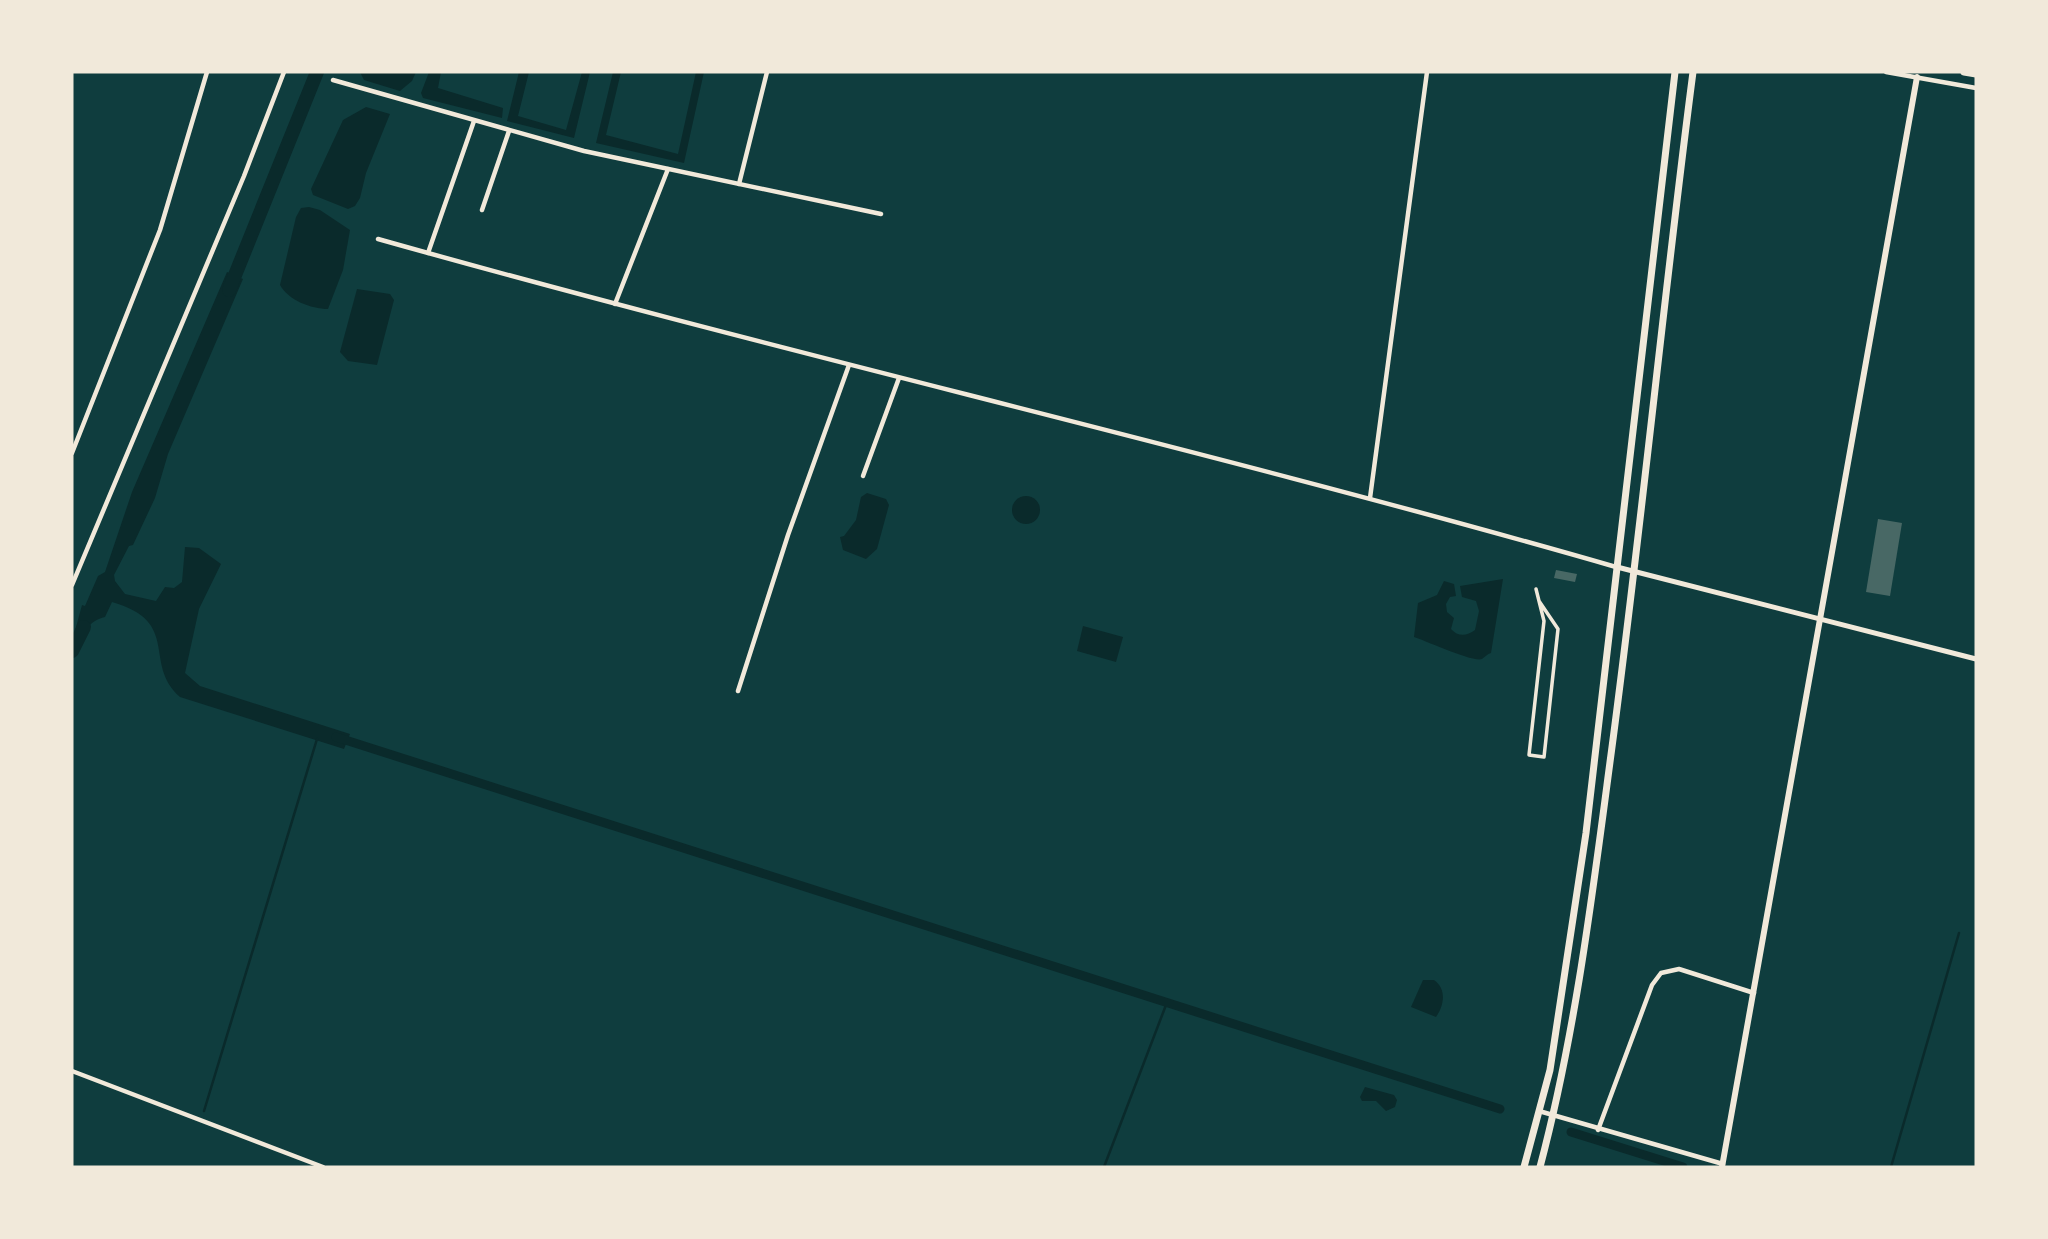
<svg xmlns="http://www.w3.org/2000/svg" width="2048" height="1239" viewBox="0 0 2048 1239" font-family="'Roboto Serif',serif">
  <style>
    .water { fill: #0a2a2b }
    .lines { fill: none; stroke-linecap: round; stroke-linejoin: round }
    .stream { stroke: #0a2a2b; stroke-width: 2.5 }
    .canal { stroke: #0a2a2b; stroke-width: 9 }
    .river { stroke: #0a2a2b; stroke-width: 14 }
    .building { fill: #486865 }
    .pedestrian { stroke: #f1e9da; stroke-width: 3.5 }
    .minor { stroke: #f1e9da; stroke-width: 4.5 }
    .tertiary { stroke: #f1e9da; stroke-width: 5 }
    .secondary { stroke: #f1e9da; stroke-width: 6 }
    .primary { stroke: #f1e9da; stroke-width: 7 }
  </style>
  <rect width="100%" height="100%" fill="#0f3d3e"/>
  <g class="water">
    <polygon points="360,72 416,72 412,81 400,91 364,80"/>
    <polygon points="429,72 441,72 438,88 503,108 502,118 423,98 421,93"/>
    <polygon points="519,72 529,72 518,116 566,130 582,72 590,72 574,138 507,121"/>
    <polygon points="613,72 621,72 606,135 678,154 696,72 704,72 684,163 596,143"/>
    <polygon points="366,107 390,114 366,173 360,198 355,206 348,209 313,195 311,189 343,120"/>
    <path d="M 309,207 L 320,210 L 350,230 L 343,270 L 328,309 C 311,309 288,300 280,285 L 296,217 L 301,208 Z"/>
    <path d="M 227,272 L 243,279 L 168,454 L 155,498 L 133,545 L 129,546 L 114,575 L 115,581 L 125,594 L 156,601 L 165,587 L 174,588 L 182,582 L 185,547 L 199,548 L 221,564 L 199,609 L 185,673 L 200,686 L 350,734 L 344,749 L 180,697 C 142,663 182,622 112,602 L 105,617 C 89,621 85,630 79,645 L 72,642 L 82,605 L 85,606 L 98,576 L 105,572 L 132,492 Z"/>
    <polygon points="357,289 390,294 394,300 377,365 348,361 340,352"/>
    <polygon points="867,493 886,499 889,505 877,549 866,559 843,550 840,537 844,536 856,520 861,497"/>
    <circle cx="1026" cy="510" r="14"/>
    <path d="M 1503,579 L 1491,653 C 1487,654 1485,657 1482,659 C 1474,663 1424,640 1414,637 L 1418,603 L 1437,595 L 1444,581 L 1454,584 L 1456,596 L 1450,597 L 1446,604 L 1447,612 L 1454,618 L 1451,629 C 1458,637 1467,636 1475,630 L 1479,611 L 1476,601 L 1462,597 L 1460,586 Z"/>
    <polygon points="1083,626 1123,637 1116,662 1077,651"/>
    <path d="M 1423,980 L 1434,980 C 1447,989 1444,1006 1436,1017 L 1411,1007 Z"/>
    <polygon points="1365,1087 1394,1095 1397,1100 1395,1107 1386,1111 1376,1101 1362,1101 1360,1097"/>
  </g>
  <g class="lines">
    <g class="stream">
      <polyline points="204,1111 317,739"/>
      <polyline points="1104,1167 1166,1005"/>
      <polyline points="1891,1167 1959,933"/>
    </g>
    <g class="canal">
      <polyline points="336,737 1500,1109"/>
      <polyline points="1571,1132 1683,1167"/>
    </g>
    <g class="river">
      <polyline points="229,290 317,72"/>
      <polyline points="72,651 84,627"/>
    </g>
  </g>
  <g class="building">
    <polygon points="1878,519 1902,523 1890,596 1866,592"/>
    <polygon points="1556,570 1577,574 1575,582 1554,578"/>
  </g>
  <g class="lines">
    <polyline class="pedestrian" points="1536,589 1544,621 1529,755 1544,757 1558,629 1539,601"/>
    <g class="minor">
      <polyline points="1886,72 1976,88"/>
      <polyline points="333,80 584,151 881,214"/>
      <polyline points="739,184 767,72"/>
      <polyline points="482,210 509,131"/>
      <path d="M 378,239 C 789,355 1206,449 1616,567"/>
      <polyline points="428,253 474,121"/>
      <polyline points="615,304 668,169"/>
      <polyline points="72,453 160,230 207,72"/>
      <polyline points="863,476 899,378"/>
      <polyline points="1370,498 1427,72"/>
      <polyline points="72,585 244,176 284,72"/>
      <polyline points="738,691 788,535 849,365"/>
      <polyline points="72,1071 323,1167"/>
      <polyline points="1539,1111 1723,1164"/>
      <polyline points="1598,1130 1652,985 1661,973 1679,969 1754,993"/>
    </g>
    <polyline class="tertiary" points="1617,567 1976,659"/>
    <polyline class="secondary" points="1722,1167 1917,77"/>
    <g class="primary">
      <polyline points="1964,72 1976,74"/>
      <polyline points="1524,1167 1550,1070 1586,833 1675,72"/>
      <path d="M 1540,1167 C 1575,1035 1592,898 1610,762 C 1641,532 1663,302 1693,72"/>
    </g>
  </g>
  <rect width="2048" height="1239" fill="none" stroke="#f1e9da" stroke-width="147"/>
</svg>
